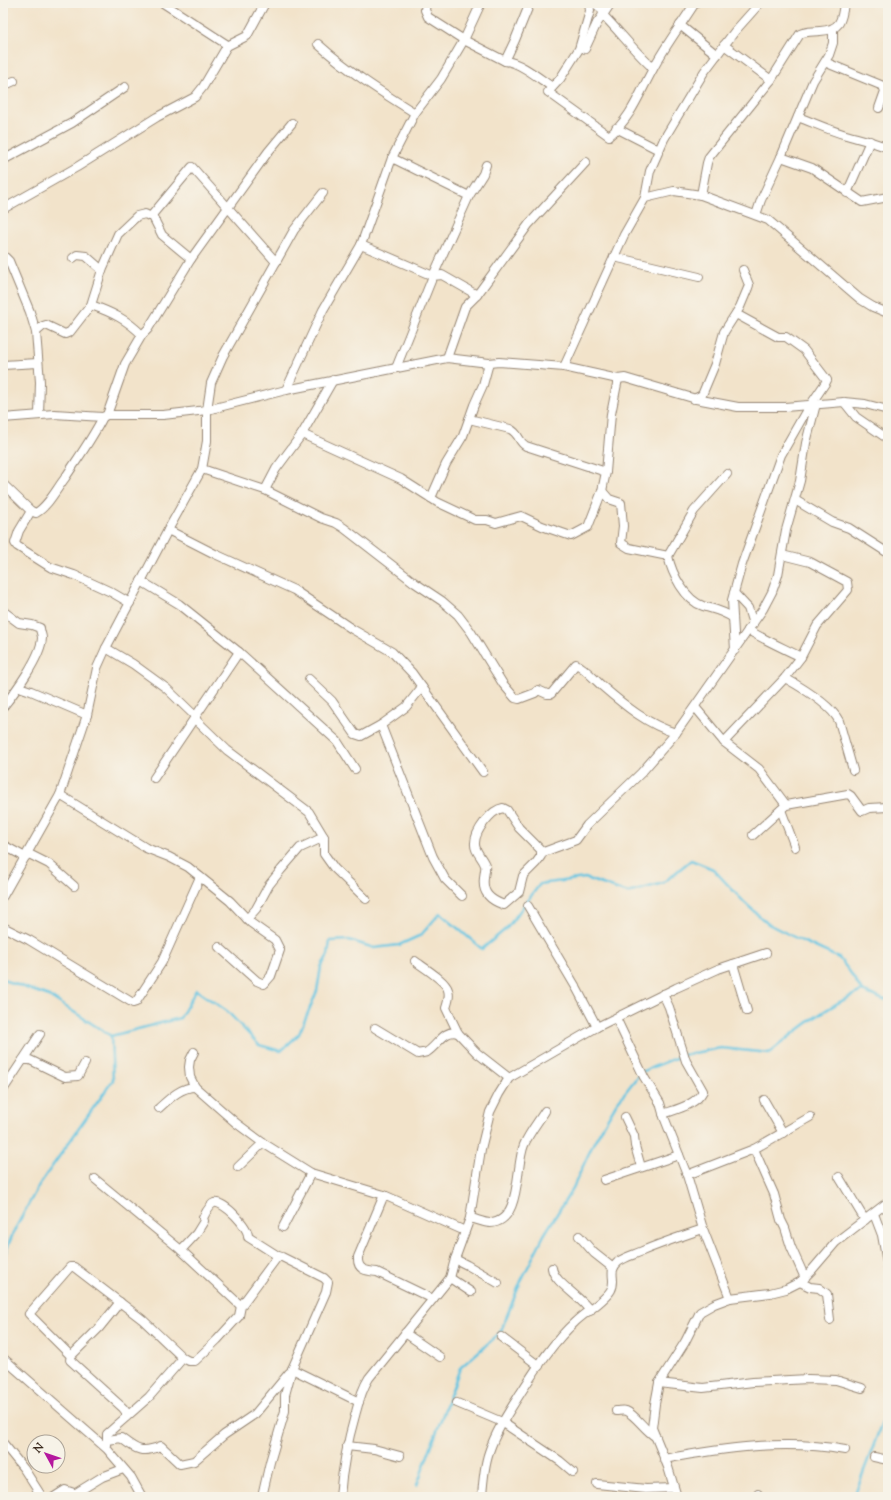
<svg xmlns="http://www.w3.org/2000/svg" width="891" height="1500" viewBox="0 0 891 1500" font-family="'Sorts Mill Goudy',serif">
  <style>
    .lines { fill: none; stroke-linecap: round; stroke-linejoin: round }
    .stream { stroke: #64c5e2; stroke-width: 2.5 }
    .minor-casing { stroke: #968674; stroke-width: 10 }
    .minor { stroke: #fff; stroke-width: 8 }
  </style>
  <rect width="100%" height="100%" fill="#f7f3e8"/>
  <filter id="ink" filterUnits="userSpaceOnUse"><feTurbulence type="fractalNoise" baseFrequency=".025" numOctaves="2"/><feDisplacementMap in="SourceGraphic" scale="8" xChannelSelector="R" yChannelSelector="G"/><feConvolveMatrix kernelMatrix="1 2 1 2 8 2 1 2 1" color-interpolation-filters="sRGB"/></filter>
  <filter id="wash" filterUnits="userSpaceOnUse"><feTurbulence type="fractalNoise" baseFrequency=".012" numOctaves="4" result="noise"/><feDisplacementMap in="SourceGraphic" scale="16" xChannelSelector="R" yChannelSelector="G"/><feGaussianBlur stdDeviation="0.9" result="paint"/><feColorMatrix in="noise" values="0 0 0 0 0 0 0 0 0 0 0 0 0 0 0 0 0 1.4 0 .05"/><feComposite in="paint" operator="in"/></filter>
  <g filter="url(#wash)">
    <rect width="100%" height="100%" fill="#f2e3ca"/>
    <g class="lines">
      <g class="stream">
        <polyline points="887,3 888,5"/>
        <polyline points="3,978 9,982 49,996 111,1036"/>
        <polyline points="111,1036 180,1018 196,990 227,1011 259,1045 281,1051 299,1034 317,991 321,967 328,955 330,941 349,940 374,948 399,945 421,935 440,913 482,949 507,928 540,884 585,878 628,893 663,883 691,860 713,869 745,903 768,924 802,941 839,958 850,972 862,991 884,1000 888,998"/>
        <polyline points="3,1258 14,1231 39,1185 113,1080 111,1036"/>
        <path d="M 417,1485 L 460,1368 L 500,1333 L 521,1281 L 544,1235 L 573,1188 L 594,1142 L 616,1104 L 641,1072 L 683,1055 L 721,1048 L 769,1053 C 798,1029 827,1006 862,991"/>
        <polyline points="854,1497 888,1407"/>
      </g>
    </g>
  </g>
  <g filter="url(#ink)">
    <g class="lines">
      <defs>
        <g id="minor">
          <path d="M 426,3 L 425,10 L 428,17 L 464,40 L 505,61 C 520,62 540,79 552,87"/>
          <path d="M 589,3 L 590,11 L 579,49 L 560,79 L 548,92 L 609,136 C 631,119 640,92 653,69 C 665,46 681,25 695,3"/>
          <path d="M 611,3 L 603,15 C 620,32 635,52 653,68"/>
          <polyline points="680,25 717,55"/>
          <path d="M 318,44 C 348,71 381,92 415,113"/>
          <polyline points="724,45 771,80"/>
          <polyline points="227,46 247,36 265,3"/>
          <polyline points="585,49 597,23 603,15 602,9 594,3"/>
          <polyline points="505,61 515,40 530,3"/>
          <polyline points="825,63 827,63 883,86 885,91 879,108"/>
          <polyline points="3,86 14,81"/>
          <path d="M 798,117 C 814,123 829,130 846,135 C 860,139 874,142 888,148"/>
          <polyline points="616,128 659,150"/>
          <polyline points="781,157 812,168 862,202 888,197"/>
          <polyline points="392,158 469,196"/>
          <polyline points="3,160 72,123 125,87"/>
          <polyline points="847,193 870,141"/>
          <path d="M 701,195 L 707,163 L 709,157 L 771,80 L 800,34 C 807,31 813,32 820,31 C 840,30 842,21 844,3"/>
          <polyline points="645,198 650,171 664,139 704,72 735,31 760,3"/>
          <polyline points="3,209 77,167 157,117 195,97 203,87 227,46 226,44 163,3"/>
          <polyline points="152,215 162,235 191,259"/>
          <polyline points="756,215 761,200 781,157 813,81 829,55 833,43 833,29"/>
          <polyline points="361,245 433,276 442,275 477,295"/>
          <polyline points="3,255 9,261 30,312 36,332 40,382 39,415"/>
          <polyline points="614,257 699,277"/>
          <polyline points="73,258 77,255 86,256 102,270"/>
          <path d="M 91,305 C 111,312 128,320 142,335"/>
          <polyline points="36,332 43,326 46,325 65,334 70,332 91,305 102,270 118,234 137,216 145,214 149,216 152,215 192,167 276,262"/>
          <polyline points="447,358 465,307 477,295 529,224 586,162"/>
          <polyline points="3,365 38,363"/>
          <polyline points="564,367 624,235 645,198 674,191 701,195 768,220 860,299 873,307 888,313"/>
          <polyline points="396,368 433,276 469,196 483,174 486,165"/>
          <polyline points="286,390 323,310 361,245 392,158 415,113 441,79 464,40 481,3"/>
          <polyline points="694,399 702,395 715,364 724,332 740,307 748,288 749,285 743,270"/>
          <polyline points="844,402 856,417 888,439"/>
          <polyline points="107,415 125,364 142,335 148,329 191,259 268,152 292,123"/>
          <polyline points="3,418 54,414 103,417 107,415 163,415 207,410 286,390 447,358 489,363 499,362 564,367 618,379 625,378 696,399 738,407 785,407 844,402 865,404 888,410"/>
          <path d="M 469,419 L 510,429 C 520,434 518,442 526,446 L 606,472"/>
          <polyline points="302,434 401,479 437,502 475,520 487,520 496,523 521,516 542,526 571,536 588,527 602,491 606,472 611,414 618,379"/>
          <path d="M 202,469 L 265,490 L 321,518 L 336,523 L 344,528 L 415,583 L 442,601 L 458,615 L 471,632 L 503,684 L 515,698 L 519,699 L 535,693 L 538,690 L 547,694 L 551,694 L 576,664 C 585,668 594,679 602,686 C 624,705 648,725 676,733"/>
          <path d="M 3,484 L 31,511 L 36,513 C 48,506 56,490 65,478 C 78,458 92,439 103,417"/>
          <polyline points="265,490 276,469 302,434 333,380"/>
          <polyline points="602,491 609,499 621,503 623,526 621,543 629,548 668,556 694,511 727,474"/>
          <polyline points="431,498 446,464 463,436 474,405 483,385 489,363"/>
          <polyline points="795,500 832,522 849,528 888,553"/>
          <polyline points="31,511 19,531 15,543 17,546 50,567 74,575 111,592 130,603"/>
          <polyline points="168,530 215,554 294,590 352,629 392,652 412,673 483,772"/>
          <path d="M 668,556 C 672,574 685,600 703,606 C 713,609 724,611 733,618"/>
          <polyline points="141,581 179,604 239,652 337,741 355,769"/>
          <polyline points="734,593 748,608 753,624"/>
          <path d="M 3,611 L 19,623 L 32,625 L 40,628 C 40,631 42,635 42,638 C 41,657 15,692 3,707"/>
          <path d="M 748,630 C 765,640 783,648 801,657"/>
          <polyline points="106,648 133,664 166,688 195,716 197,721 227,750 309,812 324,837 324,854 334,868 366,899"/>
          <polyline points="735,650 732,600 742,564 781,455 805,413 826,382 827,380 804,350 786,337 778,337 736,314"/>
          <path d="M 785,678 C 801,687 831,705 839,721 L 853,770"/>
          <polyline points="309,679 332,701 355,734 361,736 381,725 406,707 422,687"/>
          <polyline points="19,687 31,691 87,715"/>
          <polyline points="695,707 724,742 759,769 786,805"/>
          <polyline points="381,725 433,857 445,879 462,896"/>
          <polyline points="724,742 785,678 801,657 817,626 848,590 847,582 810,562 782,555"/>
          <polyline points="154,778 239,652"/>
          <polyline points="60,795 146,848 169,857 188,867 230,901 251,923 275,940 280,950 271,976 264,984 257,981 219,947"/>
          <path d="M 503,808 L 507,810 L 519,828 L 541,850 L 541,856 L 536,863 L 523,876 L 519,892 L 504,905 C 490,900 482,893 484,878 C 484,874 486,869 485,865 C 482,857 474,851 475,843 C 475,831 491,810 503,808 Z"/>
          <polyline points="781,810 795,847"/>
          <polyline points="753,835 786,805 848,794 851,796 862,811 869,808 888,807"/>
          <polyline points="3,845 25,857 29,854 49,864 74,886"/>
          <polyline points="541,853 576,840 587,825 641,773 676,733 763,609 772,592 778,575 786,530 800,481 806,443 816,404"/>
          <polyline points="3,896 60,795 87,715 97,668 106,648 168,530 202,469 207,441 207,410 211,383 223,356 294,230 323,193"/>
          <polyline points="528,906 577,989 597,1027"/>
          <polyline points="247,919 256,909 269,885 281,870 300,848 324,837"/>
          <polyline points="3,927 29,940 133,1003 136,1002 162,962 200,877"/>
          <path d="M 415,961 C 423,967 446,981 448,990 C 450,996 448,1002 446,1008 L 458,1033 L 477,1053 L 509,1078"/>
          <polyline points="733,964 747,1011"/>
          <path d="M 663,994 L 669,1007 L 686,1061 L 703,1091 C 696,1105 677,1109 663,1114"/>
          <polyline points="616,1018 644,1077 660,1103 664,1117 687,1175 703,1229 730,1298"/>
          <path d="M 375,1028 L 418,1054 C 421,1053 425,1053 427,1052 C 437,1046 445,1028 458,1033"/>
          <polyline points="194,1052 190,1060 189,1067 190,1077 195,1087 236,1123 263,1143 311,1173 384,1195 465,1231"/>
          <polyline points="23,1060 30,1060 65,1077 78,1076 85,1063"/>
          <polyline points="3,1090 40,1034"/>
          <polyline points="764,1100 783,1133"/>
          <path d="M 159,1108 C 169,1099 181,1087 195,1087"/>
          <polyline points="625,1117 634,1136 635,1146 641,1167"/>
          <polyline points="754,1149 774,1194 781,1220 785,1228 791,1247 805,1278"/>
          <polyline points="238,1167 263,1143"/>
          <polyline points="687,1175 754,1149 810,1117"/>
          <polyline points="839,1177 865,1220"/>
          <polyline points="95,1179 181,1250 241,1306"/>
          <polyline points="604,1180 679,1155"/>
          <path d="M 384,1195 L 358,1257 C 357,1270 366,1271 377,1272 L 433,1299"/>
          <polyline points="874,1214 882,1235 888,1268"/>
          <path d="M 470,1218 C 476,1219 484,1223 490,1223 C 522,1222 515,1166 524,1145 C 529,1133 538,1122 545,1111"/>
          <polyline points="283,1227 311,1173"/>
          <polyline points="579,1236 594,1253 613,1268"/>
          <path d="M 181,1250 L 196,1234 L 204,1221 L 203,1218 C 205,1214 210,1204 214,1203 C 224,1201 249,1227 248,1237 L 278,1256 L 282,1257 L 324,1278 L 328,1282 L 326,1292 L 292,1369 L 285,1395 L 285,1411 L 270,1462 L 262,1497"/>
          <polyline points="455,1259 467,1265 498,1283"/>
          <path d="M 552,1268 C 554,1283 581,1296 590,1311"/>
          <polyline points="450,1278 471,1292"/>
          <polyline points="800,1282 810,1287 819,1288 827,1294 830,1320"/>
          <polyline points="120,1302 99,1328 71,1356 70,1360 123,1408 126,1412 126,1417"/>
          <polyline points="405,1333 440,1357"/>
          <polyline points="501,1337 539,1366"/>
          <polyline points="71,1356 29,1314 70,1267 74,1267 143,1320 183,1358 189,1361 195,1361 217,1340 239,1316 241,1306 278,1256"/>
          <polyline points="3,1358 107,1449 131,1477 142,1497"/>
          <polyline points="292,1369 359,1402"/>
          <polyline points="659,1383 703,1388 753,1382 808,1379 836,1380 862,1388"/>
          <polyline points="457,1403 502,1422 560,1461 573,1472"/>
          <path d="M 616,1411 C 619,1411 623,1410 626,1411 C 636,1415 645,1431 656,1437"/>
          <path d="M 108,1440 L 121,1438 C 137,1450 141,1454 161,1446 L 180,1464 L 194,1461 L 224,1435 L 255,1414 L 289,1373"/>
          <polyline points="3,1443 24,1469 42,1497"/>
          <polyline points="107,1445 107,1434 149,1397 183,1358"/>
          <polyline points="347,1446 374,1449 400,1456"/>
          <polyline points="874,1457 888,1460"/>
          <path d="M 664,1459 C 724,1448 785,1439 845,1450"/>
          <polyline points="597,1484 646,1489 674,1488"/>
          <polyline points="758,1494 759,1497"/>
          <polyline points="54,1497 65,1490 74,1493 76,1493 102,1477 123,1469"/>
          <path d="M 340,1497 C 342,1468 348,1440 356,1412 C 359,1400 362,1389 369,1378 L 450,1278 L 455,1259 L 470,1218 L 481,1149 L 490,1112 L 499,1094 L 509,1078 L 597,1027 L 676,988 L 718,969 L 766,953"/>
          <path d="M 482,1497 C 483,1482 484,1466 489,1452 C 496,1431 508,1413 520,1394 C 536,1369 553,1342 575,1322 C 585,1312 604,1302 611,1290 C 617,1280 607,1272 618,1262 C 625,1257 633,1255 640,1252 C 661,1243 682,1236 703,1229"/>
          <polyline points="677,1497 668,1467 652,1428 655,1404 659,1383 685,1342 700,1312 714,1304 730,1298 770,1293 786,1289 800,1282 812,1270 836,1242 888,1202"/>
        </g>
      </defs>
      <use href="#minor" class="minor-casing"/>
      <use href="#minor" class="minor"/>
    </g>
  </g>
  <rect width="891" height="1500" fill="none" stroke="#f7f3e8" stroke-width="16"/>
  <g transform="translate(46 1454) rotate(310)"><circle r="19" fill="#f7f3e8" stroke="#aca397"/>
  <path d="M0-3L7 15L0 10L-7 15Z" fill="#b5179e"/>
  <text y="-6" font-size="11" font-weight="bold" text-anchor="middle" fill="#3b2a1e">N</text>
  </g>
</svg>
